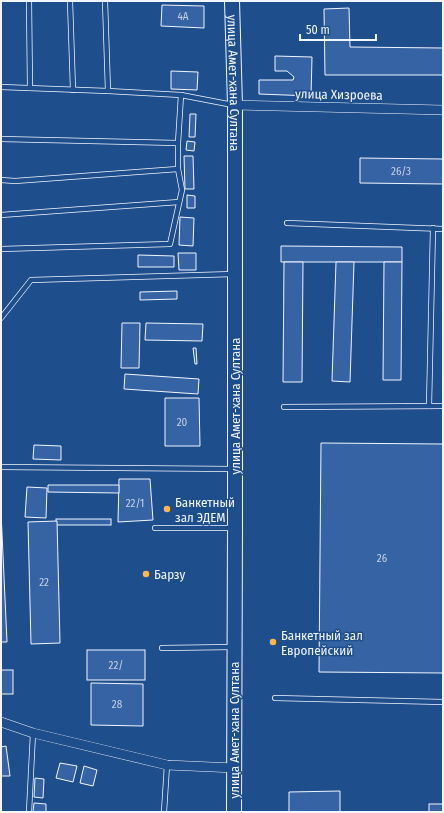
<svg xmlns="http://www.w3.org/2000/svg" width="444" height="813" viewBox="0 0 444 813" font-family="'Fira Sans Condensed',sans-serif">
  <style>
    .building { fill: #3563a3; stroke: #f2f6ff }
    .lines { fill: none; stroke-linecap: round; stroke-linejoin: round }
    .lane-casing { stroke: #f2f6ff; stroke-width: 6 }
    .street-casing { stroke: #f2f6ff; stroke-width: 10 }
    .primary-casing { stroke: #f2f6ff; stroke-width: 16 }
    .lane { stroke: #1f4e8c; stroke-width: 4.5 }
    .street { stroke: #1f4e8c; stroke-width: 9 }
    .primary { stroke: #1f4e8c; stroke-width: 14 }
    .poi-dot { fill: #ffb74d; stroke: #1f4e8c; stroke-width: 1.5 }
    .labels { text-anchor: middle; stroke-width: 3; stroke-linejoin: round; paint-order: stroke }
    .number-label { font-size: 11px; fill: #c3d1e8 }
    .street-label { font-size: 13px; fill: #f2f6ff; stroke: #1f4e8c }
    .poi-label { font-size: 13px; fill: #f2f6ff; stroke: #1f4e8c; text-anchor: start }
  </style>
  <rect width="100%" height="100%" fill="#1f4e8c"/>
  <g class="building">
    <polygon points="162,5 204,6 204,28 161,26"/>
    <polygon points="349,8 350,47 443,48 443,75 325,75 324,9"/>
    <polygon points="275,56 312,57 311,96 259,94 259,80 293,80 294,77 287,71 275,71"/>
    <polygon points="171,71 198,72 197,90 171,89"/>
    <polygon points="190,114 196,114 195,137 189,137"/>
    <polygon points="187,141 195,142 194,151 186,150"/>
    <polygon points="184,156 193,156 194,189 185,189"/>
    <polygon points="360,158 443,159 443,184 360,183"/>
    <polygon points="187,195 195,196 195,208 187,208"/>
    <polygon points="180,217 194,218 193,246 179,245"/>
    <polygon points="281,246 402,247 402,262 281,262"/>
    <polygon points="178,253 196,253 196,270 179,270"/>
    <polygon points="138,255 174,256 174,267 138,267"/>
    <polygon points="284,262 303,262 302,382 283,382"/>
    <polygon points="336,262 354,262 350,382 332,381"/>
    <polygon points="384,262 402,262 401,380 383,380"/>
    <polygon points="177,291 177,299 140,300 140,292"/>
    <polygon points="122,323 140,323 139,368 121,368"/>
    <polygon points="146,323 203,324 202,341 145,340"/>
    <polygon points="193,348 196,348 197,364 195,364"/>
    <polygon points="125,374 199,379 198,394 124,389"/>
    <polygon points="165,398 199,398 200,446 165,446"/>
    <polygon points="321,443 443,444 443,673 319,672"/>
    <polygon points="34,445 61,446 61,460 33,459"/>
    <polygon points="119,479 150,479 153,520 118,522"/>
    <polygon points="48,485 119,485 119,493 48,492"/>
    <polygon points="27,487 47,488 46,518 25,517"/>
    <polygon points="1,512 7,642 1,642"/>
    <rect x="56" y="519" width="55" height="6"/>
    <polygon points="57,521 60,643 31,644 28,522"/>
    <rect x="87" y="650" width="58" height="30"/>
    <rect x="1" y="670" width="12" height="24"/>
    <polygon points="91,683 143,684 143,726 91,725"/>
    <polygon points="6,746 10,776 1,776 1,747"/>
    <polygon points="60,763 77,766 73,782 56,778"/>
    <polygon points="84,766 97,770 93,786 80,783"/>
    <polygon points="35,778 44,779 43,798 34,797"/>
    <polygon points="340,791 340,812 289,812 289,792"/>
    <polygon points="34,803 46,804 46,812 33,812"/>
    <rect x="429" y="804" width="14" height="8"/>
  </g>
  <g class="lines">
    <defs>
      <g id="lane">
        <polyline points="29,1 30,88"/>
        <polyline points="70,1 73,90"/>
        <polyline points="105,1 108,91"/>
        <polyline points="1,87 108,91 181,95 233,105"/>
        <polyline points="1,139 178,143"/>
        <polyline points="1,180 15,181 178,169"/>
        <polyline points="1,215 179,202"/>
        <polyline points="287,223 443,229"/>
        <polyline points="1,249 170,244 182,190 178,169 178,143 181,95"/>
        <polyline points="1,318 31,280 234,274"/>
        <polyline points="429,406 433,228"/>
        <polyline points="284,407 443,406"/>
        <polyline points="1,467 234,469"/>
        <polyline points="155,528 234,528"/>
        <polyline points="162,648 233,647"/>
        <polyline points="275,698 443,702"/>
        <polyline points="29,812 33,733"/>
        <polyline points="164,812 167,765"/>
      </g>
      <g id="street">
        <polyline points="235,105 443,110"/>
        <polyline points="1,722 33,733 167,765 235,768"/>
      </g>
      <g id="primary">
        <path id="s1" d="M 232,1 L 235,105 L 235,528 L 234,812"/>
      </g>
    </defs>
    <use href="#lane" class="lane-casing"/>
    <use href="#street" class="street-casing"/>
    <use href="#primary" class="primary-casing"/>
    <use href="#lane" class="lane"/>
    <use href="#street" class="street"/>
    <use href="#primary" class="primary"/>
  </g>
  <g class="poi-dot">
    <circle cx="167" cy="509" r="4"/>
    <circle cx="146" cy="574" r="4"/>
    <circle cx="273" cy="642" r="4"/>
  </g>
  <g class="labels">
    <g class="number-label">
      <text x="183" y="20">4А</text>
      <text x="401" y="175">26/3</text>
      <text x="182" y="426">20</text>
      <text x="135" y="507">22/1</text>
      <text x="382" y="562">26</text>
      <text x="44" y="586">22</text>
      <text x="116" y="669">22/</text>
      <text x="117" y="708">28</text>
    </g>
    <g class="street-label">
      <text dy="5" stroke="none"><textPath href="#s1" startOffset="82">улица Амет-хана Султана</textPath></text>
      <text transform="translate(339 94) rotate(1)" y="5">улица Хизроева</text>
      <text transform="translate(235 406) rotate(-90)" y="5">улица Амет-хана Султана</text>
      <text transform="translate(234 730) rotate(-90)" y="5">улица Амет-хана Султана</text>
    </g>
    <g class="poi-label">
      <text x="175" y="507">Банкетный<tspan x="175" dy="15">зал ЭДЕМ</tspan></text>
      <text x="154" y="579">Барзу</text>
      <text x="281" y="640">Банкетный зал<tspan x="281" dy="15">Европейский</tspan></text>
    </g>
  </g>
  <rect width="444" height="813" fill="none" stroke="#f2f6ff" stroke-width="4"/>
  <path d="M300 34v6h76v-6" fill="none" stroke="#f2f6ff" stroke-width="2"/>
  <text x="306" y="34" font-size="12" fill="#f2f6ff" stroke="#1f4e8c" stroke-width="3" paint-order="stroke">50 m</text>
</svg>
